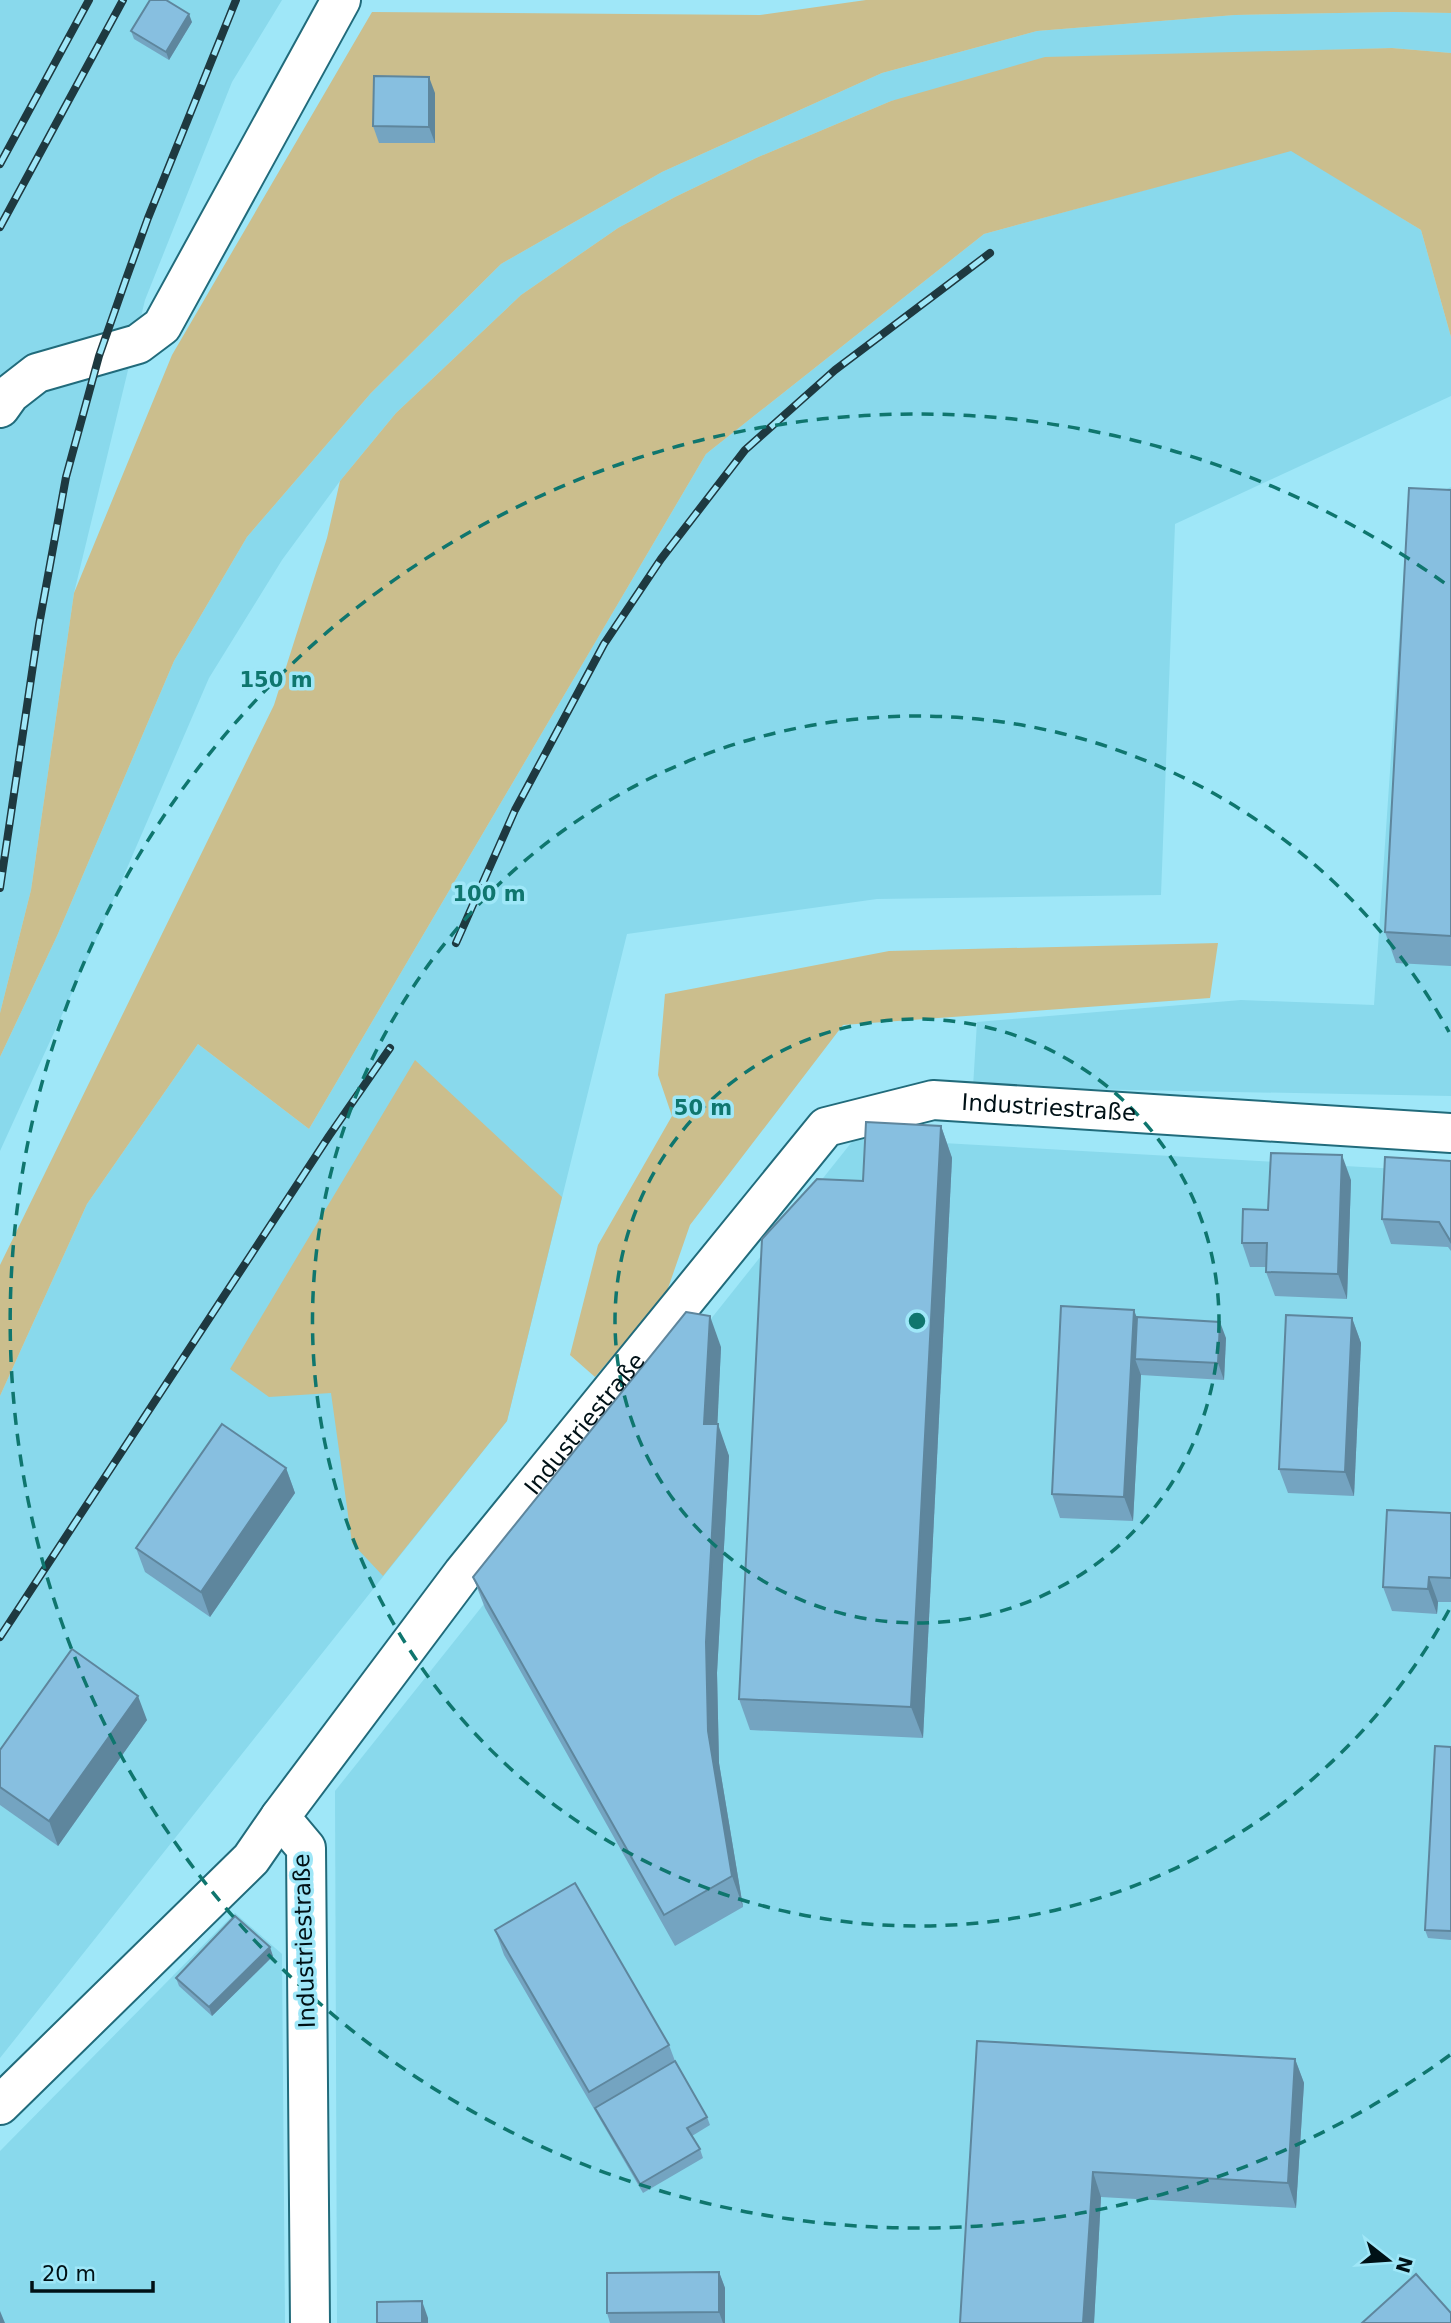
<svg xmlns="http://www.w3.org/2000/svg" width="1451" height="2323" viewBox="0 0 1451 2323" font-family="'DejaVu Sans',sans-serif">
  <style>
    .built { fill: #89d9ec }
    .green { fill: #cbbe8d }
    .lines { fill: none; stroke-linecap: round; stroke-linejoin: round }
    .minor-casing { stroke: #216b7b; stroke-width: 42 }
    .minor { stroke: #fff; stroke-width: 38 }
    .rail-casing { stroke: #1e3940; stroke-width: 8 }
    .rail { stroke: #9fe7f8; stroke-width: 5; stroke-dasharray: 16; stroke-linecap: butt }
    .wall { fill: #74a4c1 }
    .shaded-wall { fill: #5e869d }
    .building { fill: #87bfe0; stroke: #5e869d; stroke-width: 2 }
    .ring { fill: none; stroke: #0f766e; stroke-width: 3.5; stroke-dasharray: 12 9 }
    .labels { text-anchor: middle; stroke-width: 7; stroke-linejoin: round; paint-order: stroke }
    .street-label { font-size: 23px; fill: #001116; stroke: #9fe7f8 }
    .centre { fill: #0f766e; stroke: #9fe7f8; stroke-width: 3.5 }
    .ring-label { font-size: 21px; text-anchor: middle; font-weight: bold; fill: #0f766e; stroke: #9fe7f8; stroke-width: 7; stroke-linejoin: round; paint-order: stroke }
  </style>
  <rect width="100%" height="100%" fill="#9fe7f8"/>
  <g class="built">
    <polygon points="0,0 282,0 232,82 145,300 74,593 31,890 0,1013"/>
    <polygon points="1394,12 1451,13 1451,53 1392,48 1230,53 891,101 756,158 675,197 618,228 521,295 396,413 340,481 282,560 209,678 93,947 0,1151 0,1057 57,936 174,661 247,537 371,393 501,264 662,172 882,73 1037,31 1235,15"/>
    <polygon points="1291,150 1421,230 1451,337 1451,396 1175,524 1161,895 877,899 627,934 507,1421 0,2058 0,1396 87,1204 198,1044 309,1129 706,454 984,234"/>
    <polygon points="1451,487 1451,1096 973,1087 977,1022 1241,1000 1374,1005 1408,508"/>
    <polygon points="855,1138 1451,1172 1451,2323 337,2323 335,1791"/>
    <polygon points="235,1913 282,1954 285,2323 0,2323 0,2151"/>
  </g>
  <g class="green">
    <polygon points="866,0 1451,0 1451,13 1394,12 1235,15 1037,31 882,73 662,172 501,264 371,393 247,537 174,661 57,936 0,1057 0,1013 31,890 74,593 172,355 372,12 760,15"/>
    <polygon points="1392,48 1451,53 1451,337 1421,230 1291,151 984,234 706,454 309,1129 198,1044 87,1204 0,1396 0,1265 274,705 327,538 340,481 396,413 521,295 618,228 675,197 756,158 891,101 1045,57"/>
    <polygon points="1218,943 1210,998 843,1025 690,1225 666,1294 595,1377 570,1355 598,1245 672,1116 658,1075 665,994 889,951"/>
    <polygon points="415,1060 562,1197 507,1421 383,1576 352,1543 331,1393 269,1397 230,1369"/>
  </g>
  <g class="lines">
    <defs>
      <g id="minor">
        <polyline points="0,408 10,394 37,373 138,344 162,326 341,0"/>
        <polyline points="0,2105 251,1859 280,1817"/>
        <path id="s1" d="M 310,2323 L 306,1848 L 280,1817 L 463,1573 L 826,1127 L 933,1100 L 1451,1133"/>
      </g>
    </defs>
    <use href="#minor" class="minor-casing"/>
    <use href="#minor" class="minor"/>
    <defs>
      <g id="rail">
        <polyline points="0,164 89,0"/>
        <polyline points="0,227 123,0"/>
        <polyline points="0,888 39,625 66,477 99,356 126,279 148,218 236,0"/>
        <polyline points="456,943 515,810 604,644 661,559 745,450 835,370 990,253"/>
        <polyline points="0,1637 329,1136 390,1048"/>
      </g>
    </defs>
    <use href="#rail" class="rail-casing"/>
    <use href="#rail" class="rail"/>
  </g>
  <g class="wall">
    <polygon points="192,22 169,60 134,39 131,31"/>
    <polygon points="435,93 435,143 379,143 373,126"/>
    <polygon points="1451,490 1451,966 1396,963 1385,932"/>
    <polygon points="941,1126 952,1158 923,1738 750,1730 739,1699 863,1181"/>
    <polygon points="1451,1161 1451,1251 1448,1247 1391,1244 1382,1219"/>
    <polygon points="1351,1180 1347,1299 1275,1296 1266,1272 1267,1267 1250,1267 1242,1243 1268,1210"/>
    <polygon points="1137,1317 1226,1338 1224,1380 1141,1375 1133,1521 1060,1518 1052,1494"/>
    <polygon points="1352,1318 1361,1343 1354,1496 1288,1493 1279,1469"/>
    <polygon points="721,1347 717,1424 729,1456 717,1673 719,1763 743,1907 675,1946 485,1608 473,1577"/>
    <polygon points="286,1468 295,1493 210,1617 145,1572 136,1548"/>
    <polygon points="1451,1513 1451,1602 1438,1602 1437,1614 1392,1611 1383,1587"/>
    <polygon points="147,1720 58,1846 0,1805 0,1750"/>
    <polygon points="1451,1747 1451,1940 1428,1938 1425,1930"/>
    <polygon points="495,1930 669,2045 675,2061 707,2117 710,2125 692,2136 700,2149 703,2158 643,2193 504,1955"/>
    <polygon points="273,1956 212,2016 179,1986 176,1978"/>
    <polygon points="977,2041 1295,2059 1304,2083 1296,2208 1101,2197 1094,2323 960,2323"/>
    <polygon points="719,2272 725,2288 725,2323 610,2323 607,2313"/>
  </g>
  <g class="shaded-wall">
    <polygon points="189,14 192,22 169,60 166,52"/>
    <polygon points="429,77 435,93 435,143 429,127"/>
    <polygon points="941,1126 952,1158 923,1738 911,1707"/>
    <polygon points="1342,1155 1351,1180 1347,1299 1338,1274"/>
    <polygon points="1134,1310 1143,1334 1135,1359 1141,1375 1133,1521 1124,1497"/>
    <polygon points="710,1316 721,1347 716,1455 704,1424"/>
    <polygon points="1352,1318 1361,1343 1354,1496 1345,1472"/>
    <polygon points="1220,1322 1226,1338 1224,1380 1218,1363"/>
    <polygon points="718,1424 729,1456 717,1673 719,1763 743,1907 732,1876 708,1731 706,1642"/>
    <polygon points="286,1468 295,1493 210,1617 201,1592"/>
    <polygon points="1429,1577 1438,1602 1437,1614 1428,1589"/>
    <polygon points="138,1696 147,1720 58,1846 49,1821"/>
    <polygon points="270,1947 273,1956 212,2016 209,2007"/>
    <polygon points="1295,2059 1304,2083 1296,2208 1288,2183"/>
    <polygon points="1093,2172 1101,2197 1094,2323 1083,2323"/>
    <polygon points="719,2272 725,2288 725,2323 723,2323 719,2312"/>
    <polygon points="422,2301 428,2318 428,2323 422,2323"/>
    <polygon points="0,2311 5,2323 0,2323"/>
  </g>
  <g class="building">
    <polygon points="150,0 166,0 189,14 166,52 131,31"/>
    <polygon points="374,76 429,77 429,127 373,126"/>
    <polygon points="1409,488 1451,490 1451,936 1385,932"/>
    <polygon points="866,1122 941,1126 911,1707 739,1699 762,1239 817,1179 863,1181"/>
    <polygon points="1271,1153 1342,1155 1338,1274 1266,1272 1267,1243 1242,1243 1243,1209 1268,1210"/>
    <polygon points="1385,1157 1451,1161 1451,1242 1439,1222 1382,1219"/>
    <polygon points="1061,1306 1134,1310 1124,1497 1052,1494"/>
    <polygon points="686,1312 710,1316 704,1424 718,1424 706,1642 708,1731 732,1876 664,1915 473,1577"/>
    <polygon points="1286,1315 1352,1318 1345,1472 1279,1469"/>
    <polygon points="1137,1317 1220,1322 1218,1363 1135,1359"/>
    <polygon points="222,1424 286,1468 201,1592 136,1548"/>
    <polygon points="1387,1510 1451,1513 1451,1578 1429,1577 1428,1589 1383,1587"/>
    <polygon points="72,1649 138,1696 49,1821 0,1787 0,1750"/>
    <polygon points="1435,1746 1451,1747 1451,1931 1425,1930"/>
    <polygon points="575,1883 669,2045 589,2092 495,1930"/>
    <polygon points="235,1916 270,1947 209,2007 176,1978"/>
    <polygon points="977,2041 1295,2059 1288,2183 1093,2172 1083,2323 960,2323"/>
    <polygon points="675,2061 707,2117 687,2128 700,2149 640,2184 595,2108"/>
    <polygon points="719,2272 719,2312 607,2313 607,2273"/>
    <polygon points="1416,2274 1451,2313 1451,2323 1362,2323"/>
    <polygon points="422,2301 422,2323 377,2323 377,2302"/>
  </g>
  <g class="ring">
    <circle cx="917" cy="1321" r="302"/>
    <path d="M1449 1610A605 605 0 1 1 1449 1032"/>
    <path d="M1450 2055A907 907 0 1 1 1450 587"/>
  </g>
  <g class="labels">
    <g class="street-label">
      <text dy="8" stroke="none"><textPath href="#s1" startOffset="1622">Industriestraße</textPath></text>
      <text dy="8" stroke="none"><textPath href="#s1" startOffset="1013">Industriestraße</textPath></text>
      <text transform="translate(304 1941) rotate(-92)" y="8">Industriestraße</text>
    </g>
  </g>
  <circle cx="917" cy="1321" r="10" class="centre"/>
  <g class="ring-label">
    <text x="276" y="687">150 m</text>
    <text x="489" y="901">100 m</text>
    <text x="703" y="1115">50 m</text>
  </g>
  <g transform="translate(1388 2260) rotate(107)" stroke="#9fe7f8" stroke-width="5" paint-order="stroke">
  <path d="M0-5L12 26L0 18L-12 26Z" fill="#001116"/>
  <text y="-10" font-size="19" font-weight="bold" text-anchor="middle" fill="#001116">N</text>
  </g>
  <path d="M32 2281v10h121v-10" fill="none" stroke="#001116" stroke-width="3.5"/>
  <text x="42" y="2281" font-size="21" fill="#001116" stroke="#9fe7f8" stroke-width="5" paint-order="stroke">20 m</text>
</svg>
